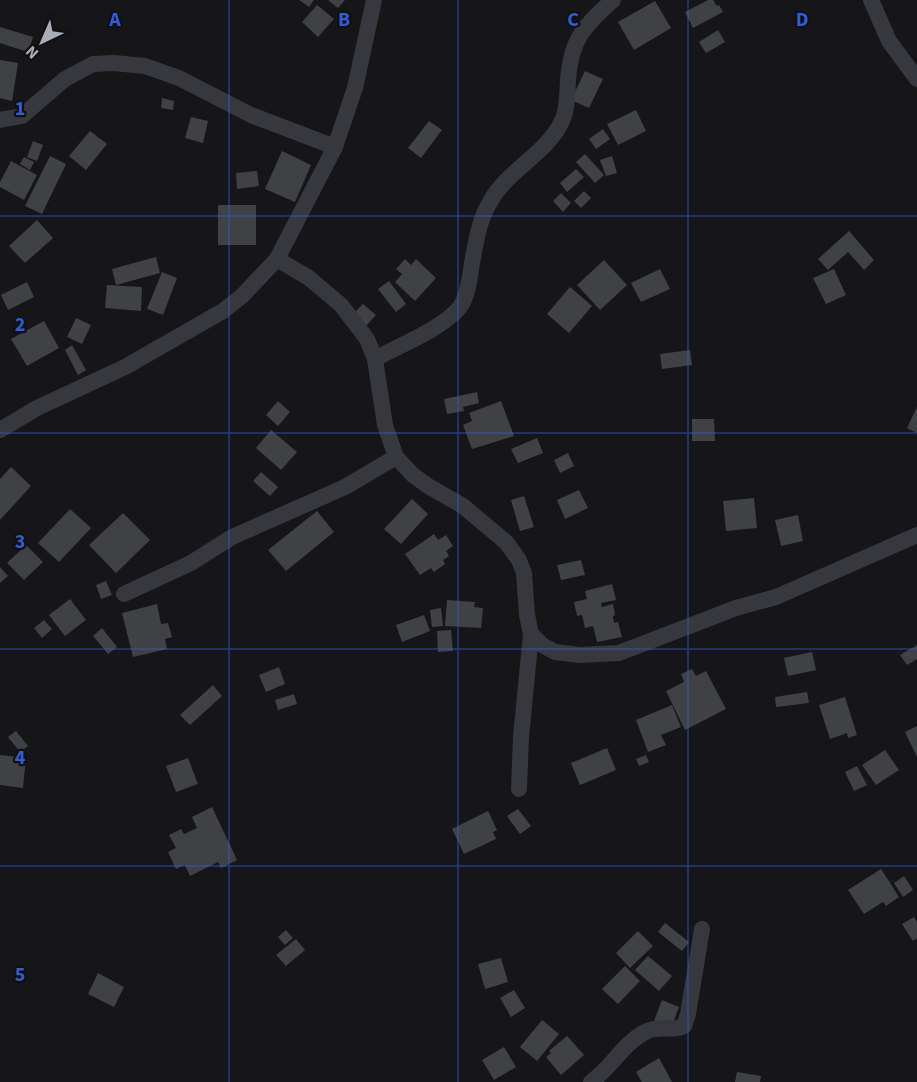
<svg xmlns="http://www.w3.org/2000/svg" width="917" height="1082" viewBox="0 0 917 1082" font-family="'Source Sans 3',sans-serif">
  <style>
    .building { fill: #404145 }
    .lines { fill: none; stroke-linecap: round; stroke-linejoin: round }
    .street { stroke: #37383d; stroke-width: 16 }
    .grid { fill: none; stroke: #325cd3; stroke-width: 1.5; stroke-opacity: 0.55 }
    .grid-label { font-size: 20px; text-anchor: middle; font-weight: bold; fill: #325cd3; stroke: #111113; stroke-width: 4.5; stroke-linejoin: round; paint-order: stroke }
  </style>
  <rect width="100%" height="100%" fill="#161618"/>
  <g class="building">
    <polygon points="299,0 314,0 309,7"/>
    <polygon points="328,0 345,0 338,8"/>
    <polygon points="708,0 713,0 717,6 719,5 723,12 693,28 685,12"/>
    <polygon points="655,1 671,28 634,50 618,22"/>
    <polygon points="317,5 334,19 318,37 302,22"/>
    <polygon points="0,27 33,37 28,52 0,43"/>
    <polygon points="718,30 725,42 706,53 699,42"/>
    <polygon points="0,60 18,63 12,101 0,98"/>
    <polygon points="585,71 603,79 589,108 571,100"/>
    <polygon points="162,98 174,101 173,110 161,108"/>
    <polygon points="636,110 646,131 618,145 607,124"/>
    <polygon points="191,117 208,121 203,143 185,138"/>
    <polygon points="429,121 442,130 421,158 408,148"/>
    <polygon points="603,129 610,139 596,149 589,139"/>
    <polygon points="90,131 107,144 86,170 69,156"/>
    <polygon points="33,141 43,145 37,161 27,157"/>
    <polygon points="282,151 311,165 295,202 265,189"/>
    <polygon points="585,154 604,175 595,183 576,162"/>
    <polygon points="50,156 66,164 42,214 25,206"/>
    <polygon points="612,156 617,173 606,176 600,160"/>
    <polygon points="24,157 34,162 30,170 20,164"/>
    <polygon points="11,161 37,175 24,200 0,187 0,182"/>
    <polygon points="576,169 584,177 567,192 560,183"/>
    <polygon points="257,171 259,186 237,189 236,173"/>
    <polygon points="584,191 591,198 581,208 574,201"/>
    <polygon points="561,193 571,203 563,212 553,201"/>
    <rect x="218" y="205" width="38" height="40"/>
    <polygon points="37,220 53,238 25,263 9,246"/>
    <polygon points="849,231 874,260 864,270 848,252 828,270 818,259"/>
    <polygon points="156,257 160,273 116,285 112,269"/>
    <polygon points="405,259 411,265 416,259 436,278 415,301 395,282 402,274 396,269"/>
    <polygon points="604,260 627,285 600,310 577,285"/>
    <polygon points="660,269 670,289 641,302 631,283"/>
    <polygon points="834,269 846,295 826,304 813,278"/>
    <polygon points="162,272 177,278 163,315 147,309"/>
    <polygon points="389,281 406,304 396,312 378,289"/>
    <polygon points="27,282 34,297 8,310 1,295"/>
    <polygon points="107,285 142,287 141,311 105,308"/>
    <polygon points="570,287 592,306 569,333 547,314"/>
    <polygon points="363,304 376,315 366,326 353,314"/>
    <polygon points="76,318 91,325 82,344 67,337"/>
    <polygon points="44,321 59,348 27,366 11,339"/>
    <polygon points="72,345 86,370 78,375 65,350"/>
    <polygon points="690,350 692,365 662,369 660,354"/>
    <polygon points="477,392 479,403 463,407 464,411 447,414 444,399"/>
    <polygon points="278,401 290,412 278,426 266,415"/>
    <polygon points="501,401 514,436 472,449 463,425 472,421 469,413"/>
    <polygon points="917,407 917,433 907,428"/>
    <polygon points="692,419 714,419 715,441 692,441"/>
    <polygon points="271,430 297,452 281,470 256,448"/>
    <polygon points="537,438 543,453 518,463 511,449"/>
    <polygon points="568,453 574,466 560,473 554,460"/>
    <polygon points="11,467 31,486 0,520 0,479"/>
    <polygon points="261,472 278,487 270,496 253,481"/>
    <polygon points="579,490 588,508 565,519 557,500"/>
    <polygon points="524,496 534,527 520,531 511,500"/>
    <polygon points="754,498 757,528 726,531 723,501"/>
    <polygon points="412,499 428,514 401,544 384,529"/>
    <polygon points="70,509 91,528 59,562 38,543"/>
    <polygon points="317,511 334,532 286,571 268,550"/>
    <polygon points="123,513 150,540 116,573 89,545"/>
    <polygon points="798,515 803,541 781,546 775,520"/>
    <polygon points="434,534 438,540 446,535 453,546 446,551 449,556 443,560 445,564 434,572 431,568 420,575 405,554"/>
    <polygon points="26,545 43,562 24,580 7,563"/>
    <polygon points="581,560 585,575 561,580 557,565"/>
    <polygon points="0,567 8,576 0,583"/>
    <polygon points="106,581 112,595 101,599 96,585"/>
    <polygon points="612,584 616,600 601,603 602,607 613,604 615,615 613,616 614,623 618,622 622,637 597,642 593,626 585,628 582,615 577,616 574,602 587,599 585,591"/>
    <polygon points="70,599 86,620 65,636 49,615"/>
    <polygon points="447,600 475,602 474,607 483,608 481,628 445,626"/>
    <polygon points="157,604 161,624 168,623 172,637 165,639 167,649 133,657 122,613"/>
    <polygon points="441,608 443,626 432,627 430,610"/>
    <polygon points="424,615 430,631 402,642 396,625"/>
    <polygon points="44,620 52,629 42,638 34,628"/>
    <polygon points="102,628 117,647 108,654 93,636"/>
    <polygon points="451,630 453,651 438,652 437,631"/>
    <polygon points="917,645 917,659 907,665 900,655"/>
    <polygon points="812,652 816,670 788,676 784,658"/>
    <polygon points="279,667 285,684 266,692 259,675"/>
    <polygon points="692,669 696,676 706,671 726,709 685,730 666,691 684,682 681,674"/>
    <polygon points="213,685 222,696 190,725 180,715"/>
    <polygon points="807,692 809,703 776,707 775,697"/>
    <polygon points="294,694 297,704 278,710 275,700"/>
    <polygon points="845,697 857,735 848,738 847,733 830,739 819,705"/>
    <polygon points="672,705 681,727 661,735 666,745 648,752 636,720"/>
    <polygon points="917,726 917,757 905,732"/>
    <polygon points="16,731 28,746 20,752 8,737"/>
    <polygon points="607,748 616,770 580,785 571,763"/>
    <polygon points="885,750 899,770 876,785 862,765"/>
    <polygon points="0,755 26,758 23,788 0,785"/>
    <polygon points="646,755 649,762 639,766 636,759"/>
    <polygon points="188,758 198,784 176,792 166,766"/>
    <polygon points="857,766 867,785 854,791 845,772"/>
    <polygon points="212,807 237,860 221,868 218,862 190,876 185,865 176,869 168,852 176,848 169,835 181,829 184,834 197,828 192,817"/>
    <polygon points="518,809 531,826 520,834 507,816"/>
    <polygon points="488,811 497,830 493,832 496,839 464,854 452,829"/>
    <polygon points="881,869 899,897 886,906 883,902 864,914 848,890"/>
    <polygon points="904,876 913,890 903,897 894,883"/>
    <polygon points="914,917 917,922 917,938 913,941 902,924"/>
    <polygon points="665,923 689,942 682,951 658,932"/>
    <polygon points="286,930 293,938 285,945 278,937"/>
    <polygon points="638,931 653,946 630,968 616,953"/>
    <polygon points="296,939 305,950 286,966 276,955"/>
    <polygon points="648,956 672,976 659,991 635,970"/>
    <polygon points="501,958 508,982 485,989 478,964"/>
    <polygon points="625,966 640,981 618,1004 602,989"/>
    <polygon points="98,973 124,987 114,1007 88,994"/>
    <polygon points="514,990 525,1008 511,1017 500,998"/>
    <polygon points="662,1000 679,1007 671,1028 654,1021"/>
    <polygon points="542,1020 559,1034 537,1061 520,1047"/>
    <polygon points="567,1036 584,1055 561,1075 546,1057 551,1053 549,1051"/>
    <polygon points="504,1047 516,1067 494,1080 482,1060"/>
    <polygon points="659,1058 672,1082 642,1082 636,1072"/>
    <polygon points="737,1072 761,1076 760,1082 735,1082"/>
  </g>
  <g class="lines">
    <g class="street">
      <polyline points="871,0 889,41 917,79"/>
      <polyline points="0,120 22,116 65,79 93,64 114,63 145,66 179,78 251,115 335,147"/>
      <polyline points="277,259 309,278 341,305 367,339 375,359 385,425 396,457 413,475 428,486 463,506 506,542 519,560 524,573 527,615 531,634 542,645 555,652 580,655 619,653 736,608 776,597 917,535"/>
      <path d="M 375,359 C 400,345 442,329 460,307 C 468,296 470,276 472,263 C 476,242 479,220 490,202 C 508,169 546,155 562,121 C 568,108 567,94 568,80 C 571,39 584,26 613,0"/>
      <polyline points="0,430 37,408 125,367 223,311 242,296 277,259 335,147 355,88 374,0"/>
      <polyline points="124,594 191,563 232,537 345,487 396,457"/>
      <polyline points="519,789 521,737 531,634"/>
      <path d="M 591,1082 C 612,1067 623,1043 647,1031 C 659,1025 672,1032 684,1026 L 688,1014 L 702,929"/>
    </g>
  </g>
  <path class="grid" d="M 229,0 L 229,1082M 458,0 L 458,1082M 688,0 L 688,1082M 0,216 L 917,216M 0,433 L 917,433M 0,649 L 917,649M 0,866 L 917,866"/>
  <g class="grid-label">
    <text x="115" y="26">A</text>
    <text x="344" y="26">B</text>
    <text x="573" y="26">C</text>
    <text x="802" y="26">D</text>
    <text x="20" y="115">1</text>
    <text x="20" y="331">2</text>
    <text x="20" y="548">3</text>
    <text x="20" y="764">4</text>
    <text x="20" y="981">5</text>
  </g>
  <g transform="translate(42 42) rotate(224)" stroke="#111113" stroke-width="4.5" paint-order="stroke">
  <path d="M0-4.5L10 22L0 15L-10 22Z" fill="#a8adb8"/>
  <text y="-9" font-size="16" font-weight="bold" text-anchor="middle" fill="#a8adb8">N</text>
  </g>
</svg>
